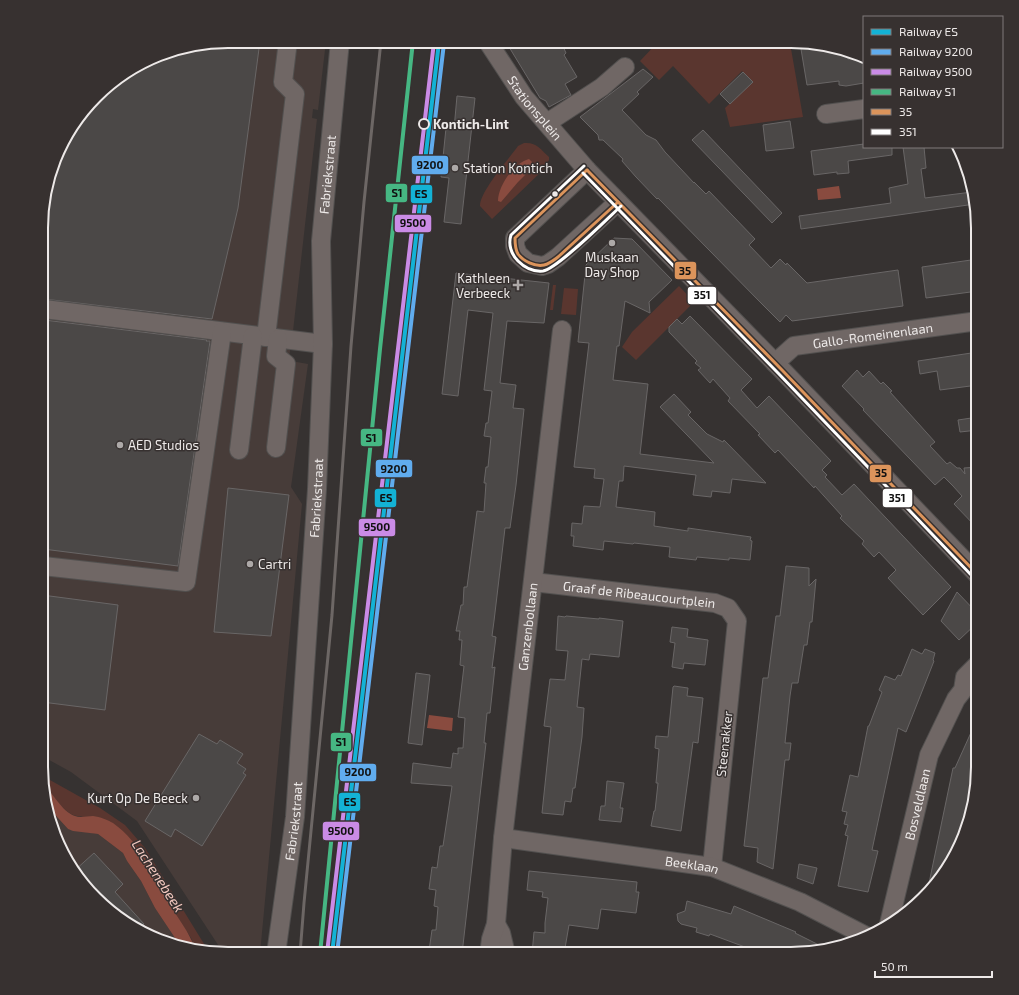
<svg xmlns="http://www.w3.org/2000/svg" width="1019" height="995" viewBox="0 0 1019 995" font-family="'Exo 2',sans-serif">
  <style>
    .built { fill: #473c39 }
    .green { fill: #5a362f }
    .water { fill: #894b3f }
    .building { fill: #4b4847; stroke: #696666 }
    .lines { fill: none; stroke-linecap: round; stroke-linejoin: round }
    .minor-casing { stroke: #52504f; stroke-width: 20 }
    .minor { stroke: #706765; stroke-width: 18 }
    .rail { stroke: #6d6765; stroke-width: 3 }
    .bus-1-casing { stroke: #373130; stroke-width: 6 }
    .bus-2-casing { stroke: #373130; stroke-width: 6 }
    .bus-1 { stroke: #dc945b; stroke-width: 3 }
    .bus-2 { stroke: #fff; stroke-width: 3 }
    .rail-1-casing { stroke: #373130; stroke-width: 7 }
    .rail-2-casing { stroke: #373130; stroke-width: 7 }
    .rail-3-casing { stroke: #373130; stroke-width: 7 }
    .rail-4-casing { stroke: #373130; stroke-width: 7 }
    .rail-1 { stroke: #13b2d5; stroke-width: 4 }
    .rail-2 { stroke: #60acee; stroke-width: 4 }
    .rail-3 { stroke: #ca8be6; stroke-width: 4 }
    .rail-4 { stroke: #46b783; stroke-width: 4 }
    .stop-dot { fill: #373130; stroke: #ede9e8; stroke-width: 2 }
    .poi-dot { fill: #ada9a8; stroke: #373130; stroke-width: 1.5 }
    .bus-dot { fill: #ede9e8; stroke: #373130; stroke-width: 1.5 }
    .labels { text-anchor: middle; stroke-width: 3; stroke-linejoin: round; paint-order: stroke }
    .street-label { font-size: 13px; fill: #ede9e8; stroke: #373130 }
    .stop-label { font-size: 13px; font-weight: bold; fill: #ede9e8; stroke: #373130; text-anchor: start }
    .poi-label { font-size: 13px; fill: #ede9e8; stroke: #373130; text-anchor: start }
    .water-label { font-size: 14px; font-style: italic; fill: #f1c7be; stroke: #373130 }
    .rim { fill: none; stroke: #ede9e8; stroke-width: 2 }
    .line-badge { stroke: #373130; stroke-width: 1.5 }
    .pale-badge-label { font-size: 11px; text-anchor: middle; font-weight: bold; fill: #111 }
  </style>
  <rect width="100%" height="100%" fill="#363231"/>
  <g class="built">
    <polygon points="228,41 326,41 318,110 313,109 312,118 317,119 292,340 289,357 291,361 308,364 291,487 302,504 260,954 224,954 137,821 71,772 42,756 45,192 66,135 105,87 168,51"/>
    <polygon points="47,806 68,829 98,834 123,853 127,861 141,881 155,908 179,944 145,935 80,881 51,827"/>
  </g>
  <g class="green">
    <polygon points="658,42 790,43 803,117 730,127 725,108 753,82 742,71 709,104 673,66 659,80 640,61"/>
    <path d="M 524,143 C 537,142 540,149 549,157 L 549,160 L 543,170 L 492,219 L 480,206 C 480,191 509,159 518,146 Z"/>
    <polygon points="553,285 556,285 553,310 550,310"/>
    <polygon points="679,286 694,302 636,360 622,347 632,332"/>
    <polygon points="564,288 578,289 576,315 561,314"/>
    <path d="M 41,775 L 100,808 L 125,825 L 145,848 L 209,952 L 195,948 L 191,938 L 171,907 L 149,867 L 103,819 C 94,817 86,818 77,816 C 63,814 53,793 42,784 Z"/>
  </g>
  <g class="water">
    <path d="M 529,159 L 532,162 L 531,169 L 518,182 L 501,202 L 498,201 C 498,186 514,163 529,159 Z"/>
    <polygon points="839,186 841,198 818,200 817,189"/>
    <polygon points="429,715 453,718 452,731 427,728"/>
    <path d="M 42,784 C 54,793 61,811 75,816 C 81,818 87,816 93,816 C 100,817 108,820 113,823 C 141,843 155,877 171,906 C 179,920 189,932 195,948 L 179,944 L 155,908 L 141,881 L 127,861 L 123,853 L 98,834 L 73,831 L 68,829 L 47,806 Z"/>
  </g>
  <g class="building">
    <polygon points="228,41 260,41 238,208 212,319 44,299 45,192 66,135 106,86 168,51"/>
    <polygon points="506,42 561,42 566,53 564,55 577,77 565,84 571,95 549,107 546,101 540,98"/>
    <polygon points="800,43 815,43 848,54 848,59 860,58 864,59 864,83 846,86 839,85 839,81 807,85"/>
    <polygon points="643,69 653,77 637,92 639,94 622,110 646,135 656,140 665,152 694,183 694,182 706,194 709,191 755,239 749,245 771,268 780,259 786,265 787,263 807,283 898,270 903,306 792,321 786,315 780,322 761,303 658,198 657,199 636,177 622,161 623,159 603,140 599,140 598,135 580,117"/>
    <polygon points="743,72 753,82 730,104 720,94"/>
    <polygon points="457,96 475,98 461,224 444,222 449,178 441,177 446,128 454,129"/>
    <polygon points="790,121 794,148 766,151 763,125"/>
    <polygon points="703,130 782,213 772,223 692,140"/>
    <polygon points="864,144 864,147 892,147 892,155 848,161 849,173 837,174 837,172 814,175 811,151"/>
    <polygon points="903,147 924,147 926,168 921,169 925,198 972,192 975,204 801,229 799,216 891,203 889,188 908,184"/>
    <polygon points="614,238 632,239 672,280 649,302 650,313 625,301 619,346 617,346 613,380 648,384 640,454 714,463 660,407 674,394 691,412 688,415 707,434 723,442 724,440 766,483 732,479 730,493 712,491 711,497 693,495 696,475 624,466 623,481 619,481 616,507 655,512 654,526 688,531 688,528 751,537 750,540 752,541 750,560 729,558 729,560 697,557 696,560 669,557 670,547 634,543 633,544 604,541 603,550 573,546 574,536 571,536 572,523 582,524 584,506 600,507 604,479 594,478 595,469 574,467 589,343 578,342 586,265"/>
    <polygon points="978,259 978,291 926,298 922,267"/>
    <polygon points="456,273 549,283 544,323 507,321 500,383 516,385 513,408 524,409 516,485 510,528 505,528 494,621 492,636 496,637 492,668 495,667 490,713 487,713 484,743 486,743 462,954 440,954 440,952 429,951 432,930 436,930 438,907 434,906 436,890 429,889 432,867 437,868 440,846 443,846 452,786 411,783 413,763 451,768 453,753 458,754 458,748 463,748 465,718 458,717 464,666 460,665 462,640 459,640 460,631 456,631 461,605 463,605 464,587 467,587 477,511 484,512 486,483 484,483 486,467 488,467 491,437 484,436 486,423 488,423 492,391 484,390 493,313 468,310 458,396 442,394"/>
    <polygon points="690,316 752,379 741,390 757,408 769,396 831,461 822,470 827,475 825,477 842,495 854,484 951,587 923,615 888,578 896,570 879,552 874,557 862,544 864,541 840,518 842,516 815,486 814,488 778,450 775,453 758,435 760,434 728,401 730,398 713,379 710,383 698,370 701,368 695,363 697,361 669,332 669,327 677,319 682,324"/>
    <polygon points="44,320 207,340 206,341 210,341 178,566 43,549"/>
    <polygon points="978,352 978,385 940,390 937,371 920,374 918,361"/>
    <polygon points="857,370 863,377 869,371 881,384 883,382 892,391 890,392 935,442 930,446 947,464 950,462 957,468 960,468 965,474 964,468 978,467 978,529 954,504 962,496 953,486 944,477 935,485 863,410 864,409 842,386"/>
    <polygon points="978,417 978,430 960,432 958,420"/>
    <polygon points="228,488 289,495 271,636 214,632"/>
    <polygon points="786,566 809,568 809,586 816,579 812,622 810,622 807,645 804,645 798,683 792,683 790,696 785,743 791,743 789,760 785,760 773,869 757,862 758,848 744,846 763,678 768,678 776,616 780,616"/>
    <polygon points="957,592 978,614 978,622 959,640 941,621"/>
    <polygon points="42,595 118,605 105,710 42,702"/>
    <polygon points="558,616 565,617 566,616 599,619 599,618 623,621 619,657 590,654 589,660 582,659 577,707 584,708 582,737 575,788 573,788 571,802 565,801 563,815 542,813 551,727 544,726 550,679 565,680 568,651 556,650"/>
    <polygon points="672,627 688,629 687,637 708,640 705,665 684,663 683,669 672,667 675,643 670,642"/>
    <polygon points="912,649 922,654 925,649 935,653 933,660 934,661 906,732 898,728 872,850 878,851 868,892 838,886 848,836 845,835 848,825 844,824 847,812 842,811 850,775 858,777 868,726 869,726 882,692 879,690 885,676 895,680 898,675 901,676"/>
    <polygon points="416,673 430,675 422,745 408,743"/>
    <polygon points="674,686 688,688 687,696 703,698 698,743 693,742 681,831 651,826 654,811 655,811 658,783 656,783 659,749 655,748 656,736 668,737 673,687"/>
    <polygon points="978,717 978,779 959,850 928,888 953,768 955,768"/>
    <polygon points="199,734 217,744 220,740 243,754 237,763 246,769 243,773 246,775 202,846 175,829 171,837 145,821"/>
    <polygon points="607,781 624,783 620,808 623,808 621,822 599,820 601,806 605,806"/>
    <polygon points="94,853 123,884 115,892 144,924 138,929 80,881 74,871"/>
    <polygon points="799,864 817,868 813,884 797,878"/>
    <polygon points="529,871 637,882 636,892 639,892 636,913 601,909 598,929 569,925 564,954 532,954 534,932 545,933 545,923 548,898 542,897 543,892 527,890"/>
    <polygon points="687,901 731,914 734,906 796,932 795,933 825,948 803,954 742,954 745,947 710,934 709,936 696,932 697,928 681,924 678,921 677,914 685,911"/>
  </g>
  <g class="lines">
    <defs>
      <g id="minor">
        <path id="s1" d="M 488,42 L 524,97 L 587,170 L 782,370 L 978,575"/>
        <polyline points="826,114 864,109"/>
        <polyline points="553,119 602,87 625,67"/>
        <polyline points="587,170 515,238 515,246 518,254 528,263 542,266 548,264 558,257 618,202"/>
        <polyline points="44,309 323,344"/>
        <polyline points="266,337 295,94 283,82 288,41"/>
        <path id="s2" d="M 775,363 L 794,346 L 978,321"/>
        <polyline points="276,448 286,364 276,356 278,339"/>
        <polyline points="239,450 253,336"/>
        <polyline points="43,566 186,582 222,332"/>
        <path id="s3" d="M 533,582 L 715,603 L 728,608 L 737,621 L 712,867"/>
        <path id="s4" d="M 503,838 L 712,867 L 800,902 L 868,937"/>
        <polyline points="496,924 501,933 506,954"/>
        <path id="s5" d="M 889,924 L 929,755 L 956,699 L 963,690 L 965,677 L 978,664"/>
        <path id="s6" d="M 276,954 L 295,817 L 317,489 L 323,344 L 321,241 L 340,41"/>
        <path id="s7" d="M 489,954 L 491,939 L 496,924 L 503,838 L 562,330"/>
      </g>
    </defs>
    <use href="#minor" class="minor-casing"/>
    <use href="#minor" class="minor"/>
    <polyline class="rail" points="300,954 304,903 332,615 351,346 364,202 381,41"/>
    <defs>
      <g id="bus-1">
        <polyline points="587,170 782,370 978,575"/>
        <path d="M 587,170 L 515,238 C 515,243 515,249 518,254 C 523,261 535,267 544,265 C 549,264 554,260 558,257 L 618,202"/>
      </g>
      <g id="bus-2">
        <path d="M 584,166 L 511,235 C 508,244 511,254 518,261 C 524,267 533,272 543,271 C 557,269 608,218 621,206"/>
        <polyline points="583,173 778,373 974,578"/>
      </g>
    </defs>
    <use href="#bus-1" class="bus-1-casing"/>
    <use href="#bus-2" class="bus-2-casing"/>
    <use href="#bus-1" class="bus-1"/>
    <use href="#bus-2" class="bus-2"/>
    <defs>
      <polyline id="rail-1" points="332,954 439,42"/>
      <polyline id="rail-2" points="337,954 444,43"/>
      <polyline id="rail-3" points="327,953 434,42"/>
      <polyline id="rail-4" points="320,954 380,349 413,41"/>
    </defs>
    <use href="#rail-1" class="rail-1-casing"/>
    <use href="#rail-2" class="rail-2-casing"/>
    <use href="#rail-3" class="rail-3-casing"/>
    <use href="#rail-4" class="rail-4-casing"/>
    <use href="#rail-1" class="rail-1"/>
    <use href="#rail-2" class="rail-2"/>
    <use href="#rail-3" class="rail-3"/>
    <use href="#rail-4" class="rail-4"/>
  </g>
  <circle class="stop-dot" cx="424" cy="124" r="5"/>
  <g class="poi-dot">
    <circle cx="455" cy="168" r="4"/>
    <circle cx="612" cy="243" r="4"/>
    <path d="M516 279h4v4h4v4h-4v4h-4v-4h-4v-4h4z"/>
    <circle cx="120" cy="445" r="4"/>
    <circle cx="250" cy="564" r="4"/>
    <circle cx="196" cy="798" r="4"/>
  </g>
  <circle class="bus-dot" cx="555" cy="194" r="3.5"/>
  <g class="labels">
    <g class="street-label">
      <text dy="5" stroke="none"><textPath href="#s1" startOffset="81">Stationsplein</textPath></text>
      <text dy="5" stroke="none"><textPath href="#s6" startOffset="782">Fabriekstraat</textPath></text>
      <text dy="5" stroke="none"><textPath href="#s2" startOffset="105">Gallo-Romeinenlaan</textPath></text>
      <text dy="5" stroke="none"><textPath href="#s6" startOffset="458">Fabriekstraat</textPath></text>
      <text dy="5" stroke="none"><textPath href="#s3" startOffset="107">Graaf de Ribeaucourtplein</textPath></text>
      <text dy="5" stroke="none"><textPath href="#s7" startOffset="330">Ganzenbollaan</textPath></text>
      <text transform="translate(724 744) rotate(-84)" y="5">Steenakker</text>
      <text dy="5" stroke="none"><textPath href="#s5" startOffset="123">Bosveldlaan</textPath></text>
      <text dy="5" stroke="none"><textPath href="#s6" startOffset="134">Fabriekstraat</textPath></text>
      <text dy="5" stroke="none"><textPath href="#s4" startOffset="191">Beeklaan</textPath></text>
    </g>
    <g class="stop-label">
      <text x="433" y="129">Kontich-Lint</text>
    </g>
    <g class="poi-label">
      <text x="463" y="173">Station Kontich</text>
      <text x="612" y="262" text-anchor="middle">Muskaan<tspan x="612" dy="15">Day Shop</tspan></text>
      <text x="510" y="283" text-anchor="end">Kathleen<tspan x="510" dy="15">Verbeeck</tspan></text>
      <text x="128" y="450">AED Studios</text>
      <text x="258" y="569">Cartri</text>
      <text x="188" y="803" text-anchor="end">Kurt Op De Beeck</text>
    </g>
    <g class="water-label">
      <text transform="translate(158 876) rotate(57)" y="5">Lachenebeek</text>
    </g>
  </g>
  <path d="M0 0H1019V995H0ZM228 48H791A180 180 0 0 1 971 228V767A180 180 0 0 1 791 947H228A180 180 0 0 1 48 767V228A180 180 0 0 1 228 48Z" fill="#373130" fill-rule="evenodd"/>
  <path class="rim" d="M228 48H791A180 180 0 0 1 971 228V767A180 180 0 0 1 791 947H228A180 180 0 0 1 48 767V228A180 180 0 0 1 228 48Z"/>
  <g class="line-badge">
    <rect x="411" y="155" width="38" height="20" rx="4" fill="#60acee"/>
    <rect x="385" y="183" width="23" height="20" rx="4" fill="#46b783"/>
    <rect x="410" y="184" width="23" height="20" rx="4" fill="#13b2d5"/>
    <rect x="394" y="214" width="38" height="19" rx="4" fill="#ca8be6"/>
    <rect x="674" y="261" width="23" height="19" rx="4" fill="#dc945b"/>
    <rect x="687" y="286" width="30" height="19" rx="4" fill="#fff"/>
    <rect x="360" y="428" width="23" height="19" rx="4" fill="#46b783"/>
    <rect x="375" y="459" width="38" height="19" rx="4" fill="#60acee"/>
    <rect x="869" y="464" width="23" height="19" rx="4" fill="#dc945b"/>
    <rect x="882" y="488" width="31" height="20" rx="4" fill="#fff"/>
    <rect x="374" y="488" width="23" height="20" rx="4" fill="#13b2d5"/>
    <rect x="358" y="518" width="38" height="19" rx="4" fill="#ca8be6"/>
    <rect x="330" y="732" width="22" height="20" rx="4" fill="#46b783"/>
    <rect x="339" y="763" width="38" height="19" rx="4" fill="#60acee"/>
    <rect x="338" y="792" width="23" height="20" rx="4" fill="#13b2d5"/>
    <rect x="322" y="821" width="38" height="20" rx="4" fill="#ca8be6"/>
  </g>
  <g class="pale-badge-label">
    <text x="430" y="169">9200</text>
    <text x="397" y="197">S1</text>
    <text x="421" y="198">ES</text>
    <text x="413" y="227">9500</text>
    <text x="685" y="275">35</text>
    <text x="702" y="299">351</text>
    <text x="371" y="442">S1</text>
    <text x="394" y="473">9200</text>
    <text x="881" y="477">35</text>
    <text x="897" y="502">351</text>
    <text x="386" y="502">ES</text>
    <text x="377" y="531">9500</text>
    <text x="341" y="746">S1</text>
    <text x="358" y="776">9200</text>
    <text x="350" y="806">ES</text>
    <text x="341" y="835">9500</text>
  </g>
  <rect x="863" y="16" width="140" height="132" fill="#373130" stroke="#807b7a"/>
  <rect x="871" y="29" width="20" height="6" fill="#13b2d5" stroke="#807b7a"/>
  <text x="899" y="36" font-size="12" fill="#ede9e8">Railway ES</text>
  <rect x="871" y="49" width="20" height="6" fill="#60acee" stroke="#807b7a"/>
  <text x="899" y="56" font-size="12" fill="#ede9e8">Railway 9200</text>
  <rect x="871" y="69" width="20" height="6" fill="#ca8be6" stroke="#807b7a"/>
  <text x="899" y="76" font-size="12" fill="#ede9e8">Railway 9500</text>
  <rect x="871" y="89" width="20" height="6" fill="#46b783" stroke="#807b7a"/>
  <text x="899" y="96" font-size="12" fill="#ede9e8">Railway S1</text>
  <rect x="871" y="109" width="20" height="6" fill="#dc945b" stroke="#807b7a"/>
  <text x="899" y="116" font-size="12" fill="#ede9e8">35</text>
  <rect x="871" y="129" width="20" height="6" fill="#ffffff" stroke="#807b7a"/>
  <text x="899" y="136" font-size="12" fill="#ede9e8">351</text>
  <path d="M875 971v6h117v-6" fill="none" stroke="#ede9e8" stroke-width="2"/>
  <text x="881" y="971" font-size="12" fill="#ede9e8" stroke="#373130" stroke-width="3" paint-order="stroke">50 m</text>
</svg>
